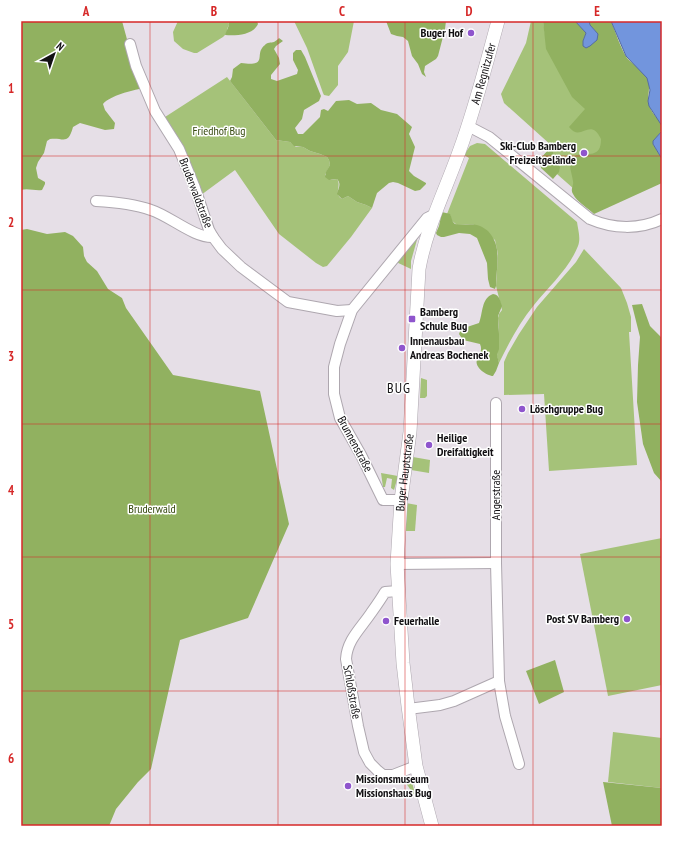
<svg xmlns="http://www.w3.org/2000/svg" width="683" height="847" viewBox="0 0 683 847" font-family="'PT Sans Narrow',sans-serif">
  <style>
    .green { fill: #a5c279 }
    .forest { fill: #91b160 }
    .water { fill: #7295dd; stroke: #556da0 }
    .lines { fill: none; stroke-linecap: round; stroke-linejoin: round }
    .minor-casing { stroke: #aea7af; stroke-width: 12 }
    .tertiary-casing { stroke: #aea7af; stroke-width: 14 }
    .minor { stroke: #fff; stroke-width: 10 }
    .tertiary { stroke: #fff; stroke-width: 13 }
    .grid { fill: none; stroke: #d62828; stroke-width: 1; stroke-opacity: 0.55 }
    .poi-dot { fill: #8f55cd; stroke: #fff; stroke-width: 1.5 }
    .labels { text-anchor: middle; stroke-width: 3; stroke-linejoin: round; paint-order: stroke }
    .poi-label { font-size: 12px; font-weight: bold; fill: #121013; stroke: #fff; text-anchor: start }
    .street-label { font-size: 12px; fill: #121013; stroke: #fff }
    .park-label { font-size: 12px; fill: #364a0f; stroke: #fff }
    .quarter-label { font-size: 14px; letter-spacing: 1px; fill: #121013; stroke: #fff }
    .neatline { fill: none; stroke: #d62828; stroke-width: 1.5 }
    .grid-label { font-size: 13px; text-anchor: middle; font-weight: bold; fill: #d62828 }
  </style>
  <rect width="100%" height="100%" fill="#e6dfe7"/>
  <g class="green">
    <polygon points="178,21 228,21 229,25 227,29 227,33 223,37 197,53 194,53 183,49 174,41 173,32"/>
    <polygon points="294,21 354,21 348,52 338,66 338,85 329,96 324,95 323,93 307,48"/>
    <polygon points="531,21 543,21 545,34 628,148 583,197 540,159 552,146 504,103 501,94 526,43"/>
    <path d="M 227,77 L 276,140 L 290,142 L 296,147 L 303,147 L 310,151 L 320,154 L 327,157 L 329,160 L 330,165 L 325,175 L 331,180 L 337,179 C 342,186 333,194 342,199 L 348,196 L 357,202 L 366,205 L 372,208 L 351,237 L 327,266 L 323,267 L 316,263 L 279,234 L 235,170 L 201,195 L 190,162 L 165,117 Z"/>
    <path d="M 477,143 L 485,144 L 577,222 C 578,230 581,238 578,246 C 569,269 549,286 534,305 C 519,323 509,343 499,363 L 497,356 L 499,328 L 498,318 L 499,314 L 502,310 L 496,286 L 498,254 L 495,240 L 473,224 L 457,225 L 451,220 L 451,216 L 447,214 L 469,158 L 464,155 L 470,146 Z"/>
    <polygon points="420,229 411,261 411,269 394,261"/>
    <polygon points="584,249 621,288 627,303 631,317 631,332 629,332 637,465 549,471 544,394 504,395 504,362 508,353 519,334 537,307 576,262"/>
    <polygon points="421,378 427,380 427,396 425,398 420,398"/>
    <polygon points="413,457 430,460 429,473 411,470"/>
    <polygon points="381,473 398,476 394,490 391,488 392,479 387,478 385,487 383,487"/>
    <polygon points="406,503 417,505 415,531 405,531"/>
    <polygon points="662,538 662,685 608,696 580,554"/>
    <polygon points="613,732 662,738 662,788 608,782"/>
    <polygon points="406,776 411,778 416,798 402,777"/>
  </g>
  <g class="forest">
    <path d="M 21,21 L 122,21 L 134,65 L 143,88 C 131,91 111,95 103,104 L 105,110 L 115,123 L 114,129 L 105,130 L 80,123 L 73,127 C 68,146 63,137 50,139 L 47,141 L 44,153 L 38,162 L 36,168 L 38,178 L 45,182 L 45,184 L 42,190 C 35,191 28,188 21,190 Z"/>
    <path d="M 228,21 L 257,21 L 258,24 C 253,35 236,36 225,35 L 229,25 Z"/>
    <polygon points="386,21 446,21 445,29 438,56 436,59 425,66 424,72 426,77 422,74 418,64 412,56 408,41 403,37 397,36 391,34"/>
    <path d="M 543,21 L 575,21 L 582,28 L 586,33 L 583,41 L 595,31 L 590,25 L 589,21 L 611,21 C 616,33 620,47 627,58 C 633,65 643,69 647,78 C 652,88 646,96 649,105 C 655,123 673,122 653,141 L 653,144 L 662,159 L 662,183 L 594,214 C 588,208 577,202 573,194 C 570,189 574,186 573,181 C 572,171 566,164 576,155 C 588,152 601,159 601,139 C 590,116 581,143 569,127 L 585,109 L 572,97 L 546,49 Z"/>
    <path d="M 279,38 L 283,41 L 276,46 L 274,49 L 279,58 L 280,64 L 271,75 L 271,79 L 277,81 L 297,74 L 298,70 L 293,60 L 293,53 L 296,50 L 301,50 L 305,57 L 321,96 L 319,101 L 304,110 L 302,119 L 295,128 L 298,134 L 303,134 L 320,117 L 321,110 L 324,109 L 328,111 L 336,101 L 349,100 L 357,104 L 371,103 L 381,110 L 397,114 L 412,127 L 409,134 L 415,147 L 409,171 L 414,176 L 426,183 L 426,184 L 420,190 L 415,191 L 398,183 L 393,182 L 389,183 L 377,193 L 372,208 L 366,205 L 357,202 L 348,196 L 342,199 L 337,194 C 338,189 342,184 337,179 L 329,180 L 325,177 L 326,172 L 330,165 L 329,160 L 327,157 L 320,154 L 310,151 L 303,147 L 294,146 L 290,142 L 276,140 L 230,81 L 232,77 L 233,69 L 241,63 C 270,67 253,54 265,45 C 267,42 271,43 274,42 C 276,41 278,39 279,38 Z"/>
    <polygon points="552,146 554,160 560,167 559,172 553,179 541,168 540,159"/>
    <path d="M 442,212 C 444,213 448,213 450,214 C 452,217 451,221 455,224 C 463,226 472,222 480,226 C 483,227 485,229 488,231 C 503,247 496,266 496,286 L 495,289 L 490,287 L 488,279 L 487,263 L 477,238 L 470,234 L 459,233 L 444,237 L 441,237 L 437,235 L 436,233 L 439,226 Z"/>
    <polygon points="27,229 47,234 65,232 73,236 83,247 84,256 87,262 97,271 108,289 122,298 126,308 173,375 260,391 289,524 248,618 180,640 151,769 138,782 116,809 109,826 21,826 21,230"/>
    <path d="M 493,294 C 500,295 500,301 502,306 L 498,316 L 499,334 L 499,349 L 497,355 L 499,363 L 496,371 L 493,376 C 487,376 474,367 477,360 C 479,354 483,351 480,344 L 463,340 L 459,334 L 461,329 L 479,323 C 483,314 481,298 493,294 Z"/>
    <polygon points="642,304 650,326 662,338 662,482 654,473 643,444 637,402 638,365 640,337 632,305"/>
    <polygon points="555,660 564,692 539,704 526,671"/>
    <polygon points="603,782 662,788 662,826 612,826"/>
  </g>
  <g class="water">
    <polygon points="575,21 589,21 590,25 598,34 597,40 590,46 586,48 583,46 583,41 586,33"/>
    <polygon points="611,21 662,21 662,126 649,106 648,101 650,90 647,78 626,56"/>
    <polygon points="662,131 662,159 653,144 653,141"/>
  </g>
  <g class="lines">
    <defs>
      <g id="minor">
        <polyline points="130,44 136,66 155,111 179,149 195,188 209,230 213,237 222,249 241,267 288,302 337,311 352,310"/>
        <path d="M 468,126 L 489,137 L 590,219 C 613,229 639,230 662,219"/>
        <path d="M 96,201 C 115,202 134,204 151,210 C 170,216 194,238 213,237"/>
        <polyline points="496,403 496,563 499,681 505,716 519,764"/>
        <polyline points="401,500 383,500 361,455 340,418 334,394 334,367 340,344 352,310 427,218 435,214"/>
        <polyline points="397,564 496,563"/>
        <path d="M 398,591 L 385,592 C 381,599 376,606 371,613 C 361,628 347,640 346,659 L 358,726 L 364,752 L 370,763 L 378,771 L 383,775 L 393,775 L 416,766"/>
        <polyline points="408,709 440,705 454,701 499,681"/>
      </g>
      <g id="tertiary">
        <path id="s1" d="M 432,826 L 416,766 L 408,706 L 403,663 L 397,564 L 401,500 L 410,432 L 419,269 C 426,229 445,191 459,152 C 475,109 486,65 498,21"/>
      </g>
    </defs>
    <use href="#minor" class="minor-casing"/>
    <use href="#tertiary" class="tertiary-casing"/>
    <use href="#minor" class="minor"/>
    <use href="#tertiary" class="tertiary"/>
  </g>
  <path class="grid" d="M 150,21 L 150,826M 278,21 L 278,826M 405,21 L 405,826M 533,21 L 533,826M 21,156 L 662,156M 21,290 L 662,290M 21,424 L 662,424M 21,557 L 662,557M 21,691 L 662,691"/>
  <g class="poi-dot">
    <circle cx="471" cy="33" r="4"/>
    <circle cx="584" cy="153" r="4"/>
    <rect x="408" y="315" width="8" height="8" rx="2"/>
    <circle cx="402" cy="348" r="4"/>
    <circle cx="522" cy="409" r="4"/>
    <circle cx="429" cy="445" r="4"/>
    <circle cx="627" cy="619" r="4"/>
    <circle cx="386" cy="621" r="4"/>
    <circle cx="348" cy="786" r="4"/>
  </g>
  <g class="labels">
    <g class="poi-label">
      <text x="463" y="37" text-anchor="end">Buger Hof</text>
      <text x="576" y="150" text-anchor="end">Ski-Club Bamberg<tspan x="576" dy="14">Freizeitgelände</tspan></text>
      <text x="420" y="316">Bamberg<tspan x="420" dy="14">Schule Bug</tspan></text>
      <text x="410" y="345">Innenausbau<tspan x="410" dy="14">Andreas Bochenek</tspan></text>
      <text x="530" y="413">Löschgruppe Bug</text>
      <text x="437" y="442">Heilige<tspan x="437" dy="14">Dreifaltigkeit</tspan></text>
      <text x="619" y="623" text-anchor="end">Post SV Bamberg</text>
      <text x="394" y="625">Feuerhalle</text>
      <text x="356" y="783">Missionsmuseum<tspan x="356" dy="14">Missionshaus Bug</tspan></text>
    </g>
    <g class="street-label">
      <text dy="4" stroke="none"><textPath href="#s1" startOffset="767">Am Regnitzufer</textPath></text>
      <text transform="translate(196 193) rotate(69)" y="4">Bruderwaldstraße</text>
      <text transform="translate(355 444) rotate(62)" y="4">Brunnenstraße</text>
      <text dy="4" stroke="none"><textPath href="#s1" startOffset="357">Buger Hauptstraße</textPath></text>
      <text transform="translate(496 495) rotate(-90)" y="4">Angerstraße</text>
      <text transform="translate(352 692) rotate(80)" y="4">Schloßstraße</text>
    </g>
    <g class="park-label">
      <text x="219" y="135">Friedhof Bug</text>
      <text x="152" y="513">Bruderwald</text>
    </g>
    <g class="quarter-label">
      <text x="399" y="393">BUG</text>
    </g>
  </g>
  <rect width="683" height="847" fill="none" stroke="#ffffff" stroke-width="44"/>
  <g transform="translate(54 54) rotate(40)" stroke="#ffffff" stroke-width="3" paint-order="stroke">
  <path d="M0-3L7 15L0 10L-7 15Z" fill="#121013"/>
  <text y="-6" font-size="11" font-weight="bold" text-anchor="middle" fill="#121013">N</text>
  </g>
  <rect x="22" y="22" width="639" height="803" class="neatline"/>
  <g class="grid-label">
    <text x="86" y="16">A</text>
    <text x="214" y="16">B</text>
    <text x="342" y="16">C</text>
    <text x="469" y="16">D</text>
    <text x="597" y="16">E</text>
    <text x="11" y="93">1</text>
    <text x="11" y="227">2</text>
    <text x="11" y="361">3</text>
    <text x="11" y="495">4</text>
    <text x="11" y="629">5</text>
    <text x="11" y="763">6</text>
  </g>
</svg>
